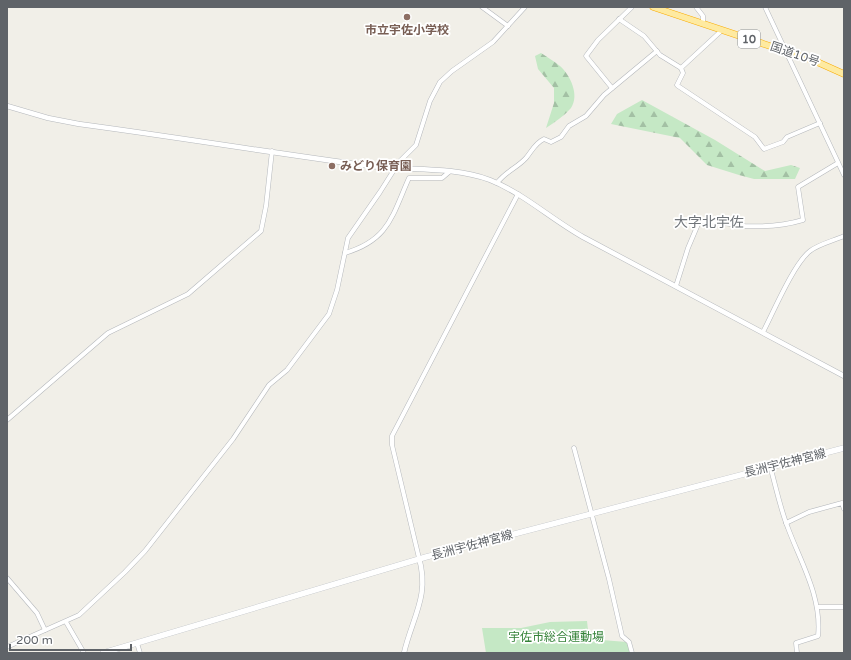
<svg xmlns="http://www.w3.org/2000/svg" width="851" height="660" viewBox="0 0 851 660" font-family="'Varela Round','Noto Sans JP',sans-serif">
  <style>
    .forest { fill: url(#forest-firs) }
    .green { fill: #c5e8c5 }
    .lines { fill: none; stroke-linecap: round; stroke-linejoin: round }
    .minor-casing { stroke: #b5b8bc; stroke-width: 5 }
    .tertiary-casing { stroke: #b5b8bc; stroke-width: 5.5 }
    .secondary-casing { stroke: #b6babf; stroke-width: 6 }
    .trunk-casing { stroke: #f9ab00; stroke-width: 7 }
    .minor { stroke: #fff; stroke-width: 4 }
    .tertiary { stroke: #fff; stroke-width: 4.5 }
    .secondary { stroke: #fff; stroke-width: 5.5 }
    .trunk { stroke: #feeaa1; stroke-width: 6 }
    .education-dot { fill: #8d6e63; stroke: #fff; stroke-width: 1.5 }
    .labels { text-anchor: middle; stroke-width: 3.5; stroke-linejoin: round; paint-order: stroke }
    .shield { fill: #fff; stroke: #8f9295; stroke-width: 1 }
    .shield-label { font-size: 11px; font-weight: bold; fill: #5f6368 }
    .education-label { font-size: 12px; font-weight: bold; fill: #785e54; stroke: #fff }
    .street-label { font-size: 12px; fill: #5f6368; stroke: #fff }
    .park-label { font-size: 12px; fill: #348238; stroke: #fff }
    .quarter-label { font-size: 14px; fill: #70757a; stroke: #fff }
  </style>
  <defs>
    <pattern id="forest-firs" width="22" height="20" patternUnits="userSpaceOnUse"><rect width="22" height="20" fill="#c5e8c5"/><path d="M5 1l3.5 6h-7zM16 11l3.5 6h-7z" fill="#a3c0a4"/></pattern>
  </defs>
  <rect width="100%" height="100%" fill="#f1efe8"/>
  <g class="forest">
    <path d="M 541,53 C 547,57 554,61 560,66 C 570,75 580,95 571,108 C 564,116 555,122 546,128 L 554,103 L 554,88 L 538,69 L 535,56 Z"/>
    <polygon points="642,100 715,140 765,171 791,165 800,168 795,179 754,179 739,175 707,165 680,138 611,124 617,114"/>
  </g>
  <polygon class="green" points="587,621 589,639 627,642 631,653 486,653 482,628 521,628 550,622"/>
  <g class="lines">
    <defs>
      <g id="minor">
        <polyline points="482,7 508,26"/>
        <polyline points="696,7 703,16 703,24"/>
        <polyline points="765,7 844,175"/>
        <polyline points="619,19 644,36 660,55 681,68 683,73 677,85 678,86 755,137 764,149 783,142 787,137 820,123"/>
        <polyline points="681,68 720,32 720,29"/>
        <polyline points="612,88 586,56 598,40 632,7"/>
        <path d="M 497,183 C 506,171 517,168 526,158 C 532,151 535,143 544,139 L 551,142 L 561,137 L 569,126 L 586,116 L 604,95 L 657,51"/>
        <path d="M 345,253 C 389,240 392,216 409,178 L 442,178 L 449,172"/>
        <path d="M 676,286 L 688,248 L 699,222 C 704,219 736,225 745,226 C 765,227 783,226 803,220 L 798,187 L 838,163"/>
        <path d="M 763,332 C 773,313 794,263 810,251 C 819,244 833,241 844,236"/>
        <polyline points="7,420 108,333 188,294 261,231 266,206 272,151"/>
        <polyline points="574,448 609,579 622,636 629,642 632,653"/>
        <path d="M 770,466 C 776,487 780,508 788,528 C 801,563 822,597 818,636 L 796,643 L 797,653"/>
        <polyline points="786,523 809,512 842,503 844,509"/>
        <polyline points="419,558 392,445 392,436 518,194"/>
        <polyline points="7,578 37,613 45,630"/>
        <polyline points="817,607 844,607"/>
        <polyline points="66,622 84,653"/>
        <polyline points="137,643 140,653"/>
        <polyline points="7,647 79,615 125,572 145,551 233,439 269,385 287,370 329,314 337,290 348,238 380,192 399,162 416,145 430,101 440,82 452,71 493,42 525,7"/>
      </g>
      <g id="tertiary">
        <path d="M 7,106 L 48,118 L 79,124 C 176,137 273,153 370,166 C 409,171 452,166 490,180 C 523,193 551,219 583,237 L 844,376"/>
        <path d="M 404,653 C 412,618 430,596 419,558"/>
      </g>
      <polyline id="secondary" points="103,653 426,557 844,448"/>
      <polyline id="trunk" points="653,7 815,61 844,74"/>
    </defs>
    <use href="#minor" class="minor-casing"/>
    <use href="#tertiary" class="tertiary-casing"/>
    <use href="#secondary" class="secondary-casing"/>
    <use href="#trunk" class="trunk-casing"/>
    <use href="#minor" class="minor"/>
    <use href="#tertiary" class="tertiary"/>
    <use href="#secondary" class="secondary"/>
    <use href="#trunk" class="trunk"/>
  </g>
  <g class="education-dot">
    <circle cx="407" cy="17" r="4"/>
    <circle cx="332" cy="166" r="4"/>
  </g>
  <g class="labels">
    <rect class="shield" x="738" y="30" width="22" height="18" rx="3"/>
    <g class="shield-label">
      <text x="749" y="43">10</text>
    </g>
    <g class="education-label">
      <text x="407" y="34">市立宇佐小学校</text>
      <text x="340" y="170" text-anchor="start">みどり保育園</text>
    </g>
    <g class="street-label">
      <text transform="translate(795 54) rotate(19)" y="4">国道10号</text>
      <text transform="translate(785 463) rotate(-14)" y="4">長洲宇佐神宮線</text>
      <text transform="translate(472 545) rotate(-15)" y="4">長洲宇佐神宮線</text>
    </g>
    <g class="park-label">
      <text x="556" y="641">宇佐市総合運動場</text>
    </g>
    <g class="quarter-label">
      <text x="709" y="227">大字北宇佐</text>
    </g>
  </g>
  <rect width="851" height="660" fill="none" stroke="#5f6368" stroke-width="16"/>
  <path d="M10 644v6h121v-6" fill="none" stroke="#5f6368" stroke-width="2"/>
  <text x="16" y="644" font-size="12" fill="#5f6368" stroke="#ffffff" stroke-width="3" paint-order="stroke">200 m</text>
</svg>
